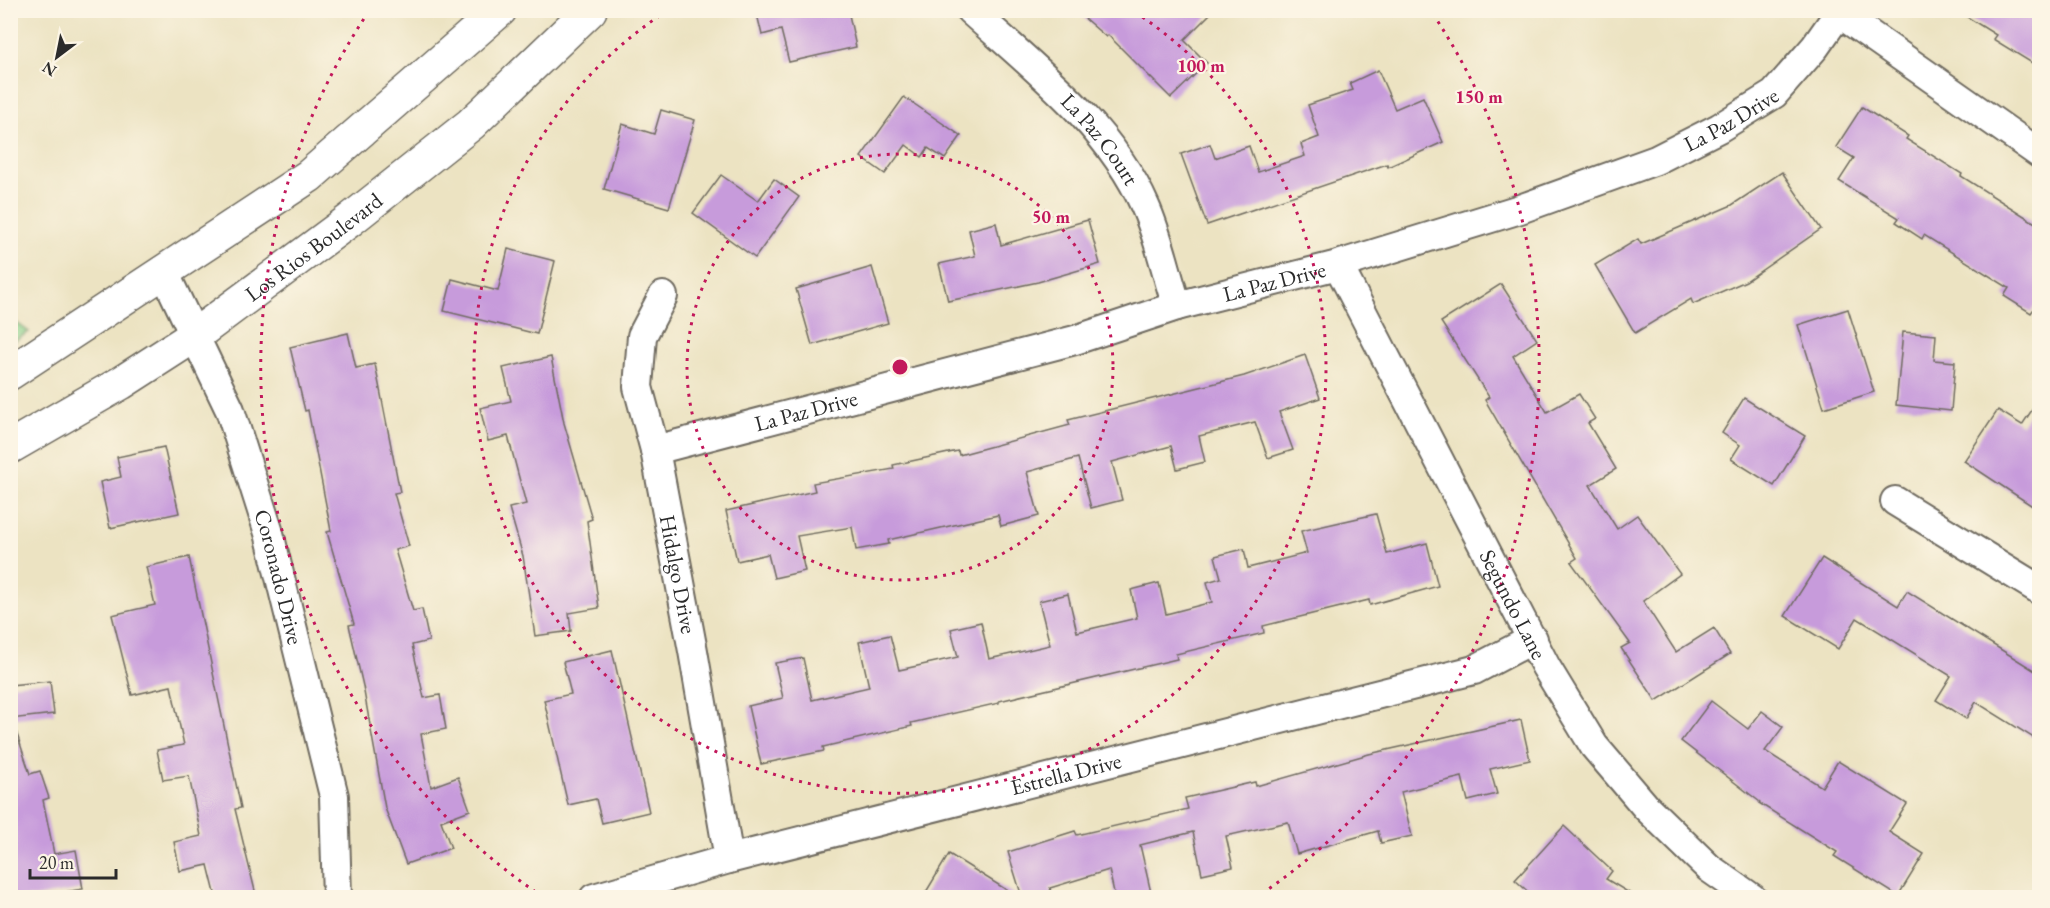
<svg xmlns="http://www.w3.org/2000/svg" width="2050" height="908" viewBox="0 0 2050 908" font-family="'EB Garamond',serif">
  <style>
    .green { fill: #8bd08a; stroke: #5b7e5a; stroke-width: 1.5 }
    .building { fill: #c79bdb }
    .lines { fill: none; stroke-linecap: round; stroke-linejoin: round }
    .street-casing { stroke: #6f6b60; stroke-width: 32 }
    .secondary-casing { stroke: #6f6b60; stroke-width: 36 }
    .street { stroke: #fff; stroke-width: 28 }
    .secondary { stroke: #fff; stroke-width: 33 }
    .ring { fill: none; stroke: #c2185b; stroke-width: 3; stroke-dasharray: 3 6 }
    .labels { text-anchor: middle; stroke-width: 4.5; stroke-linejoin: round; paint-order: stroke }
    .street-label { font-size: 22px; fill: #2b2b2b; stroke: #fcf5e5 }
    .centre { fill: #c2185b; stroke: #fcf5e5; stroke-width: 3 }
    .ring-label { font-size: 18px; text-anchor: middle; font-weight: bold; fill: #c2185b; stroke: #fcf5e5; stroke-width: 4.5; stroke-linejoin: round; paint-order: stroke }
  </style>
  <rect width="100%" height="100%" fill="#fcf5e5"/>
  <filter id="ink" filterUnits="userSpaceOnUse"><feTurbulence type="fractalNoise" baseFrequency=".0167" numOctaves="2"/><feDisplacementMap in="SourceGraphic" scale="12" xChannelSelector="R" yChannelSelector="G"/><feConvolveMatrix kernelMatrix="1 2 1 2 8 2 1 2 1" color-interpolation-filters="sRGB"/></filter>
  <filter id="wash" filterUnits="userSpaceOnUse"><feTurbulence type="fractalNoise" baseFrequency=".008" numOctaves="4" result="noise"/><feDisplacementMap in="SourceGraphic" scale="24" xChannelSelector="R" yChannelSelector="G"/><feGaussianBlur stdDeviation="1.35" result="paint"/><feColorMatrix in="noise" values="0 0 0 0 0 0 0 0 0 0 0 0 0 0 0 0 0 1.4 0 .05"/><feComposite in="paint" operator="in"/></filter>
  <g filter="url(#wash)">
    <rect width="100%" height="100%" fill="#ece3c2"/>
    <polygon class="green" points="10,318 29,332 11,343 10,343"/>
    <g id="blocks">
      <g class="building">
        <polygon points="756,10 848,10 856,47 789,62 781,30 762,35"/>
        <polygon points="1075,10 1214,10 1184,40 1207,63 1171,98 1108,35 1106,37"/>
        <polygon points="1956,10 2040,10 2040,68 1993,39 1996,35"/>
        <polygon points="1378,70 1395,109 1423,97 1443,142 1388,167 1387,164 1207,225 1181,154 1210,144 1215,158 1249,146 1258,172 1305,156 1301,144 1319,137 1308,105 1353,90 1350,83"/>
        <polygon points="904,97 961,136 945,159 928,148 922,157 906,145 885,174 861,157"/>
        <polygon points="1862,107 1908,136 1906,139 1962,174 1961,176 2040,226 2040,300 2031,313 2004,296 2009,288 1924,235 1922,239 1896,222 1899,218 1839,181 1854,158 1836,147"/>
        <polygon points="661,110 695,120 669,208 604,189 622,124 654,134"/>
        <polygon points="1782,172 1821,229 1746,281 1693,304 1691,299 1635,333 1595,265 1638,239 1641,244 1732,205"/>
        <polygon points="721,175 758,201 774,179 799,197 755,258 693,213"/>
        <polygon points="1088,220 1100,264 1038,282 948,301 939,264 975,256 969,230 996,223 1001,245"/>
        <polygon points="508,249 555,261 537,334 444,311 452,279 498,291"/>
        <polygon points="872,267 888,323 812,345 796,289"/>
        <polygon points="1501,284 1537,340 1513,356 1547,412 1579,394 1595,419 1588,423 1616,469 1590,485 1617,529 1637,515 1680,574 1643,601 1676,652 1714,628 1730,654 1656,701 1621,648 1630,643 1571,562 1577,558 1485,400 1489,397 1441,322"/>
        <polygon points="1848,309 1874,392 1824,408 1798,325"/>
        <polygon points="1903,332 1936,335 1934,360 1955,362 1951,411 1896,405"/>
        <polygon points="348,333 356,368 375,364 400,492 394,493 409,546 395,550 413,611 422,609 429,641 412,645 424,698 440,695 446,729 421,734 431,787 458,777 470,810 441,821 451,848 406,864 385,808 363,686 349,625 354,624 327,532 331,531 308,410 305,411 290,347"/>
        <polygon points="1305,355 1320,398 1279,412 1293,450 1268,458 1255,422 1199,436 1205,462 1177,469 1171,446 1112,462 1122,500 1091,508 1078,458 1027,472 1039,516 1001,526 998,515 888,540 889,544 856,550 852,527 797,536 805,571 774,578 768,554 737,561 726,511 815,491 813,483 894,469 893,465 958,451 959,455 1070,425 1068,420 1244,376"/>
        <polygon points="551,357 564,423 592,519 587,521 599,608 569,613 571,631 535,636 523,556 509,508 526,504 508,436 488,441 480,408 511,401 503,368"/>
        <polygon points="1744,398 1805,436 1774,486 1731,459 1740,445 1722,433"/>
        <polygon points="2040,398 2040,511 1964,461 1998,410 2022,425"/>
        <polygon points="164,447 179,513 110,528 100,482 121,477 117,457"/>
        <polygon points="1376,514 1387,554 1427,543 1438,586 1370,605 1369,600 1263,626 1264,633 1176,654 1177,659 999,701 999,703 911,723 912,726 823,747 824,751 761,764 748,706 783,698 775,663 803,658 812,700 869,687 859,642 890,635 899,670 958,657 951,629 981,622 989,659 1050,645 1039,601 1068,594 1077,632 1137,618 1131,590 1159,583 1166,614 1212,602 1207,582 1221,578 1215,556 1244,549 1248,568 1307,553 1301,531"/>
        <polygon points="189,557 241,808 235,809 256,895 243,897 216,897 208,865 180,871 174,842 201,836 189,776 163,780 157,750 184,745 171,686 132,695 112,615 155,605 146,567"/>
        <polygon points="1822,558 1898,606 1907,591 2040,674 2040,742 1976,702 1966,719 1936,700 1951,676 1857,618 1838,649 1785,616"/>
        <polygon points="612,650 649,812 602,823 596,799 568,805 544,700 571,694 563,662"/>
        <polygon points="50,681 54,714 10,719 10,685"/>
        <polygon points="1711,701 1748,729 1762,711 1783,727 1765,751 1822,787 1838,761 1907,804 1889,832 1924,854 1898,896 1834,856 1837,852 1759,803 1760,802 1681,741"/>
        <polygon points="1521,720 1530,760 1490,769 1497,794 1468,801 1462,777 1401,792 1412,836 1381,843 1378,831 1297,854 1288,822 1226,836 1233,867 1202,874 1193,832 1140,845 1152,897 1115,897 1109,870 1050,888 1053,897 1022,897 1008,852 1075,831 1077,835 1188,809 1185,798 1255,782 1256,786 1369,754"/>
        <polygon points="10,728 15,728 30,774 40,771 49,798 43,800 54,854 76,850 83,889 35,897 10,897"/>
        <polygon points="1564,826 1612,871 1606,879 1636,897 1534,897 1515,880"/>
        <polygon points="949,854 1018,897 923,897"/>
      </g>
    </g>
  </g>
  <g filter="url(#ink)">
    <use href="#blocks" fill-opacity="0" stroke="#6f6b60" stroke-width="1.5"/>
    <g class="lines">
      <defs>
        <g id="street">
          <path id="s1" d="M 970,10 C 1033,67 1110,126 1145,206 C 1159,237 1166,273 1177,306"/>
          <polyline points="1839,13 2040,154"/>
          <path id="s2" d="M 1338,265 L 1546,667 L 1594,746 L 1646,807 L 1709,868 L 1752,898"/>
          <path id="s3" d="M 164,272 L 230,410 L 269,533 L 334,796 L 337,898"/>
          <path id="s4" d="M 663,296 L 642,336 L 638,387 L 655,450 L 693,651 L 729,859"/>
          <path id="s5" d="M 655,450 L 1075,340 L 1177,306 L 1338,265 L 1520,209 L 1656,160 L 1719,128 L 1774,94 L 1815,47 L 1841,10"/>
          <polyline points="1895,501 2040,590"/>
          <path id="s6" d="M 594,898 L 729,859 L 1474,670 L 1533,639"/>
        </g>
        <g id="secondary">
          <polyline points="10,373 309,176 500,10"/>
          <path id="s7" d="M 10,447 L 121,383 L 194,336 L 350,220 L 471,124 L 590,10"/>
        </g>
      </defs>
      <use href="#street" class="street-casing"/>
      <use href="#secondary" class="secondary-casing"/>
      <use href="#street" class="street"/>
      <use href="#secondary" class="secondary"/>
    </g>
  </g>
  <g class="ring">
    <circle cx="900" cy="367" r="213"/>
    <path d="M1135 12A426 426 0 1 1 665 12"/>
    <path d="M543 897A639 639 0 0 1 367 14M1433 14A639 639 0 0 1 1257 897"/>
  </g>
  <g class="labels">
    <g class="street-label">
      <text dy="8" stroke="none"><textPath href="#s5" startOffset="1128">La Paz Drive</textPath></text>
      <text dy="8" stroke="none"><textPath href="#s1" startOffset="184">La Paz Court</textPath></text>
      <text dy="8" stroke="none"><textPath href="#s7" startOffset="364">Los Rios Boulevard</textPath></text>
      <text dy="8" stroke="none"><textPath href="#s5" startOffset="642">La Paz Drive</textPath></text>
      <text dy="8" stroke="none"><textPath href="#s5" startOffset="156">La Paz Drive</textPath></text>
      <text dy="8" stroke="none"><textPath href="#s4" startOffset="288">Hidalgo Drive</textPath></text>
      <text dy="8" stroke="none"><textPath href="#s3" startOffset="327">Coronado Drive</textPath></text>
      <text dy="8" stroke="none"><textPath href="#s2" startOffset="382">Segundo Lane</textPath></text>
      <text dy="8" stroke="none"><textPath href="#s6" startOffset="488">Estrella Drive</textPath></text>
    </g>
  </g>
  <circle cx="900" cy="367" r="9" class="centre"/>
  <g class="ring-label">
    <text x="1201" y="72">100 m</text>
    <text x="1479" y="103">150 m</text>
    <text x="1051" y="223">50 m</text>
  </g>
  <rect width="2050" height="908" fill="none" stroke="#fcf5e5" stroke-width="36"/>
  <g transform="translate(57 57) rotate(212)" stroke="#fcf5e5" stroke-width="4.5" paint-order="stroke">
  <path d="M0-4.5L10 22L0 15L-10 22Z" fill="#2b2b2b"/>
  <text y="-9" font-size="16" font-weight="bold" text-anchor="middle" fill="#2b2b2b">N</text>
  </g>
  <path d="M30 869v9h86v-9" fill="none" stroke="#2b2b2b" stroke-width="3"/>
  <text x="39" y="869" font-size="18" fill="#2b2b2b" stroke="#fcf5e5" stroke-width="4.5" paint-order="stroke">20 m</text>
</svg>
